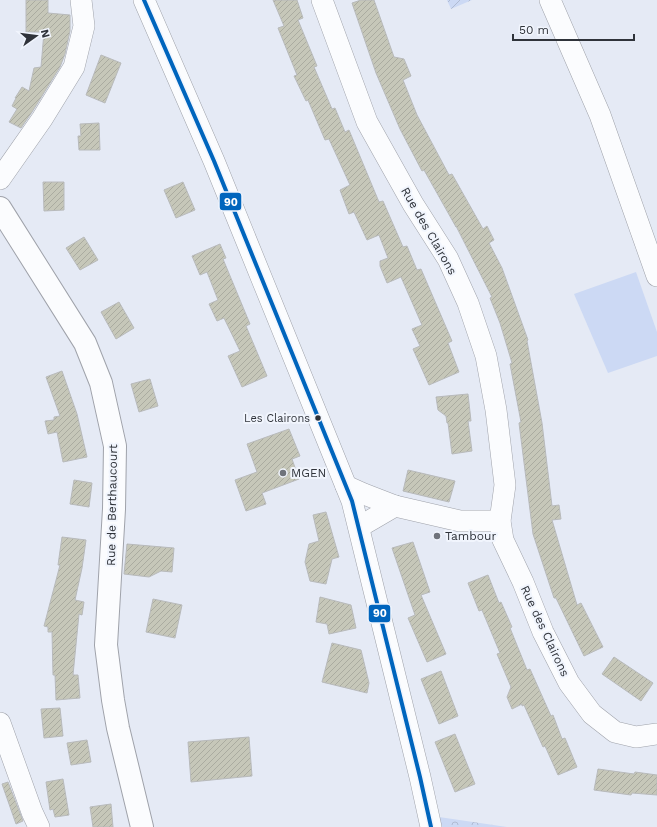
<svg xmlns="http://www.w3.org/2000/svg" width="657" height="827" viewBox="0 0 657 827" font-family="'Work Sans',sans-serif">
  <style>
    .green { fill: #ccd9f4 }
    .forest { fill: url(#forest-crowns) }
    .garden { fill: url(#garden-furrows) }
    .building { fill: url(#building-hatch); stroke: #b8babb }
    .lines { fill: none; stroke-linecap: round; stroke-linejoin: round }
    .minor-casing { stroke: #9fa2aa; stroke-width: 22 }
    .major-casing { stroke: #9fa2aa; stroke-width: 24 }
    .minor { stroke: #fbfcfe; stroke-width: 21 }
    .major { stroke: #fbfcfe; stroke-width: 22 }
    .bus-1-casing { stroke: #f1f5fd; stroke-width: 7 }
    .bus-1 { stroke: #0065bd; stroke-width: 4 }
    .bus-dot { fill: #2f333a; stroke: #f1f5fd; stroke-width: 1.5 }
    .poi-dot { fill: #6f737b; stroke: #f1f5fd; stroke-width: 1.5 }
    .labels { text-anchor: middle; stroke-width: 4; stroke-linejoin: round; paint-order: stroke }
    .bus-label { font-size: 11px; fill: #2f333a; stroke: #f1f5fd; text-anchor: end }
    .street-label { font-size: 12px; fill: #2f333a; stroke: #f1f5fd }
    .poi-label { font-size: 12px; fill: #2f333a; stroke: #f1f5fd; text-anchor: start }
    .line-badge { stroke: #f1f5fd; stroke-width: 1.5 }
    .badge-label { font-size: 11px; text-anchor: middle; font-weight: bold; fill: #fff }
  </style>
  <defs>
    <pattern id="forest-crowns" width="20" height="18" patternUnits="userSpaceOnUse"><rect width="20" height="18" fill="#ccd9f4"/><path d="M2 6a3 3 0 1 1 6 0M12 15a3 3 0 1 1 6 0" fill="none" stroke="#b0bbd2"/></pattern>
    <pattern id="garden-furrows" width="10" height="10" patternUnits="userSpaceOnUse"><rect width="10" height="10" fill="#ccd9f4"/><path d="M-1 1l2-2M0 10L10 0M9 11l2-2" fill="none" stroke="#b0bbd2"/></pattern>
    <pattern id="building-hatch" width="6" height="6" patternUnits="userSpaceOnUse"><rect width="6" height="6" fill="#c6c7b9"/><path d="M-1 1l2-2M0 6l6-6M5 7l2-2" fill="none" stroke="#aaaba0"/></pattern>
  </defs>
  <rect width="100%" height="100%" fill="#e5eaf5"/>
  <polygon class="green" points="636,272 657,332 657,356 608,373 574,294"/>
  <polygon class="forest" points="439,817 507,827 441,827"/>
  <polygon class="garden" points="447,0 472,0 451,9"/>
  <g class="building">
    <polygon points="26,0 48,0 48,13 70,15 70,31 65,54 60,67 32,112 21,128 9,122 17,109 12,106 16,98 15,98 22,87 29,91 34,68 41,67 44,32 26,32"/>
    <polygon points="273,0 297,0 303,18 298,20 317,66 314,67 332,109 335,108 345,132 349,130 379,202 383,201 403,247 407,246 417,270 421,269 452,341 448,343 459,372 429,385 413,349 420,346 412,329 422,325 401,277 387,283 380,266 380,261 388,258 379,235 367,240 354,212 349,214 340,190 350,185 329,139 325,140 308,100 306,101 294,76 297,75 278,28 284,26"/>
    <polygon points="361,0 374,0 394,57 404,59 411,76 403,80 417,115 449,175 452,174 483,229 487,226 494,240 489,243 502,268 528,340 527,341 542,423 552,506 559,505 561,519 552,520 577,605 581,603 603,647 584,656 556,598 554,598 533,534 519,423 521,422 510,364 512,363 500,323 490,298 492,297 456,226 456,227 424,170 422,171 400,129 376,73 352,3"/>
    <polygon points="101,55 121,63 105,103 86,95"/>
    <polygon points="99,123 100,150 79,150 78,136 81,136 80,124"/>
    <polygon points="43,182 64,182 64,210 44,211"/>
    <polygon points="183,182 195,210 176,218 164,190"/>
    <polygon points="84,237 98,260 80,270 66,248"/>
    <polygon points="220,244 226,258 223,259 250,324 246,326 267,376 242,387 228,356 240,351 224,318 217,321 209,304 218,300 207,272 200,275 192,256"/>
    <polygon points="119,302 134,328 116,339 101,312"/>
    <polygon points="62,371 77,414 87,457 63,462 57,432 48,434 45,421 54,420 54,417 60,416 46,377"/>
    <polygon points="150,379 158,406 139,412 131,384"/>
    <polygon points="468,394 471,421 468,421 472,451 452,454 448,423 447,423 446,416 438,410 436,397"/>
    <polygon points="289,429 300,456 292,459 299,479 262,493 266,504 246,511 235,480 257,472 247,444"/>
    <polygon points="408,470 455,481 449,502 403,491"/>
    <polygon points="74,480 92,483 89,507 70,504"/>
    <polygon points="326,512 339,557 332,559 326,584 310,581 305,562 309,544 319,541 313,515"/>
    <polygon points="62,537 86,540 82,568 75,600 84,602 82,615 79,614 73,675 78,675 80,698 56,700 55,675 53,675 52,632 48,632 48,627 44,626 60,565 58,565"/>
    <polygon points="413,542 430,592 421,595 446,654 427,662 408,618 415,615 392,548"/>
    <polygon points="127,544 174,548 172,572 161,571 149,577 124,574"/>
    <polygon points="488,575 499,603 501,602 512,627 510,628 527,670 530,669 551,716 553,715 562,739 565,738 577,767 558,775 545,746 543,747 524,705 522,706 522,704 512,709 507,697 511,687 497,654 500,653 482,610 479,611 468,583"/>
    <polygon points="320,597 351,605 356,628 329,634 327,624 316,622"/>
    <polygon points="153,599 182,605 175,638 146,632"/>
    <polygon points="332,643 361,650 369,683 367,693 322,682"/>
    <polygon points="614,657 653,683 641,701 602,674"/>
    <polygon points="441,671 458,716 439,724 421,679"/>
    <polygon points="60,708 63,736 44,738 41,709"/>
    <polygon points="455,734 475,784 455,792 435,742"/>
    <polygon points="249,737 252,776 191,782 188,742"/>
    <polygon points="87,740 91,762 71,765 67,743"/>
    <polygon points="598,769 634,774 635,772 657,775 657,795 632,793 631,795 594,790"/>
    <polygon points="63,779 69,815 55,817 53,809 50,810 46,782"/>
    <polygon points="8,782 23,821 16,824 2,784"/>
    <polygon points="111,804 113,827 93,827 90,807"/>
  </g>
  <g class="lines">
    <defs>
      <g id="minor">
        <polyline points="144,0 214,161 352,501 383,627 420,777 431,827"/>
        <polyline points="322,0 367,122 413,204 448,259 468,303 486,356 496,410 505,485 500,521 503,540 523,582 543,632 569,683 592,714 615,732 636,737 657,734"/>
        <polyline points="550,0 600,115 657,276"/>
        <polyline points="0,179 42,119 74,67 84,26 81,0"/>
        <polyline points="346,486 364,494 395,506 460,521 500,521"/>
        <polyline points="359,527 395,506"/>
        <polyline points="0,723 32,812 39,827"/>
      </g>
      <polyline id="major" points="0,208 85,343 101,383 115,446 114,509 106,645 113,700 118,728 142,827"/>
    </defs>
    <use href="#minor" class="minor-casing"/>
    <use href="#major" class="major-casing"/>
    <use href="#minor" class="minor"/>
    <use href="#major" class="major"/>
    <defs>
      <polyline id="bus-1" points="144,0 214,161 352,501 383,627 420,777 431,827"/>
    </defs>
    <use href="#bus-1" class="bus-1-casing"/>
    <use href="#bus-1" class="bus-1"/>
  </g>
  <circle class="bus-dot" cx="318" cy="418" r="3.5"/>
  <g class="poi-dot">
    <circle cx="283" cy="473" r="4"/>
    <circle cx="437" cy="536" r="4"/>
  </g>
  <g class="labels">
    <g class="bus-label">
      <text x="310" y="422">Les Clairons</text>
    </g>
    <g class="street-label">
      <text transform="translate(429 231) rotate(60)" y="4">Rue des Clairons</text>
      <text transform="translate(112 505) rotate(-89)" y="4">Rue de Berthaucourt</text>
      <text transform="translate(545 631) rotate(65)" y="4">Rue des Clairons</text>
    </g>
    <g class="poi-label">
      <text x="291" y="477">MGEN</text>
      <text x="445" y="540">Tambour</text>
    </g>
  </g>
  <g class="line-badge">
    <rect x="219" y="192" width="23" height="19" rx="4" fill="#0065bd"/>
    <rect x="368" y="604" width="23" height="19" rx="4" fill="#0065bd"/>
  </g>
  <g class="badge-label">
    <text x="231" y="206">90</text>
    <text x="380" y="617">90</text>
  </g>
  <g transform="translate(36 36) rotate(76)" stroke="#f1f5fd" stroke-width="3" paint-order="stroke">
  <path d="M0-3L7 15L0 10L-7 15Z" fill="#2f333a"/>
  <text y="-6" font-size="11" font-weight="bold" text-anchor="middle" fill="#2f333a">N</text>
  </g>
  <path d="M513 34v6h121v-6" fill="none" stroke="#2f333a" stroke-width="2"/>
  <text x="519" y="34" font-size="12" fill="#2f333a" stroke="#f1f5fd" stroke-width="3" paint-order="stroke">50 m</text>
</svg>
